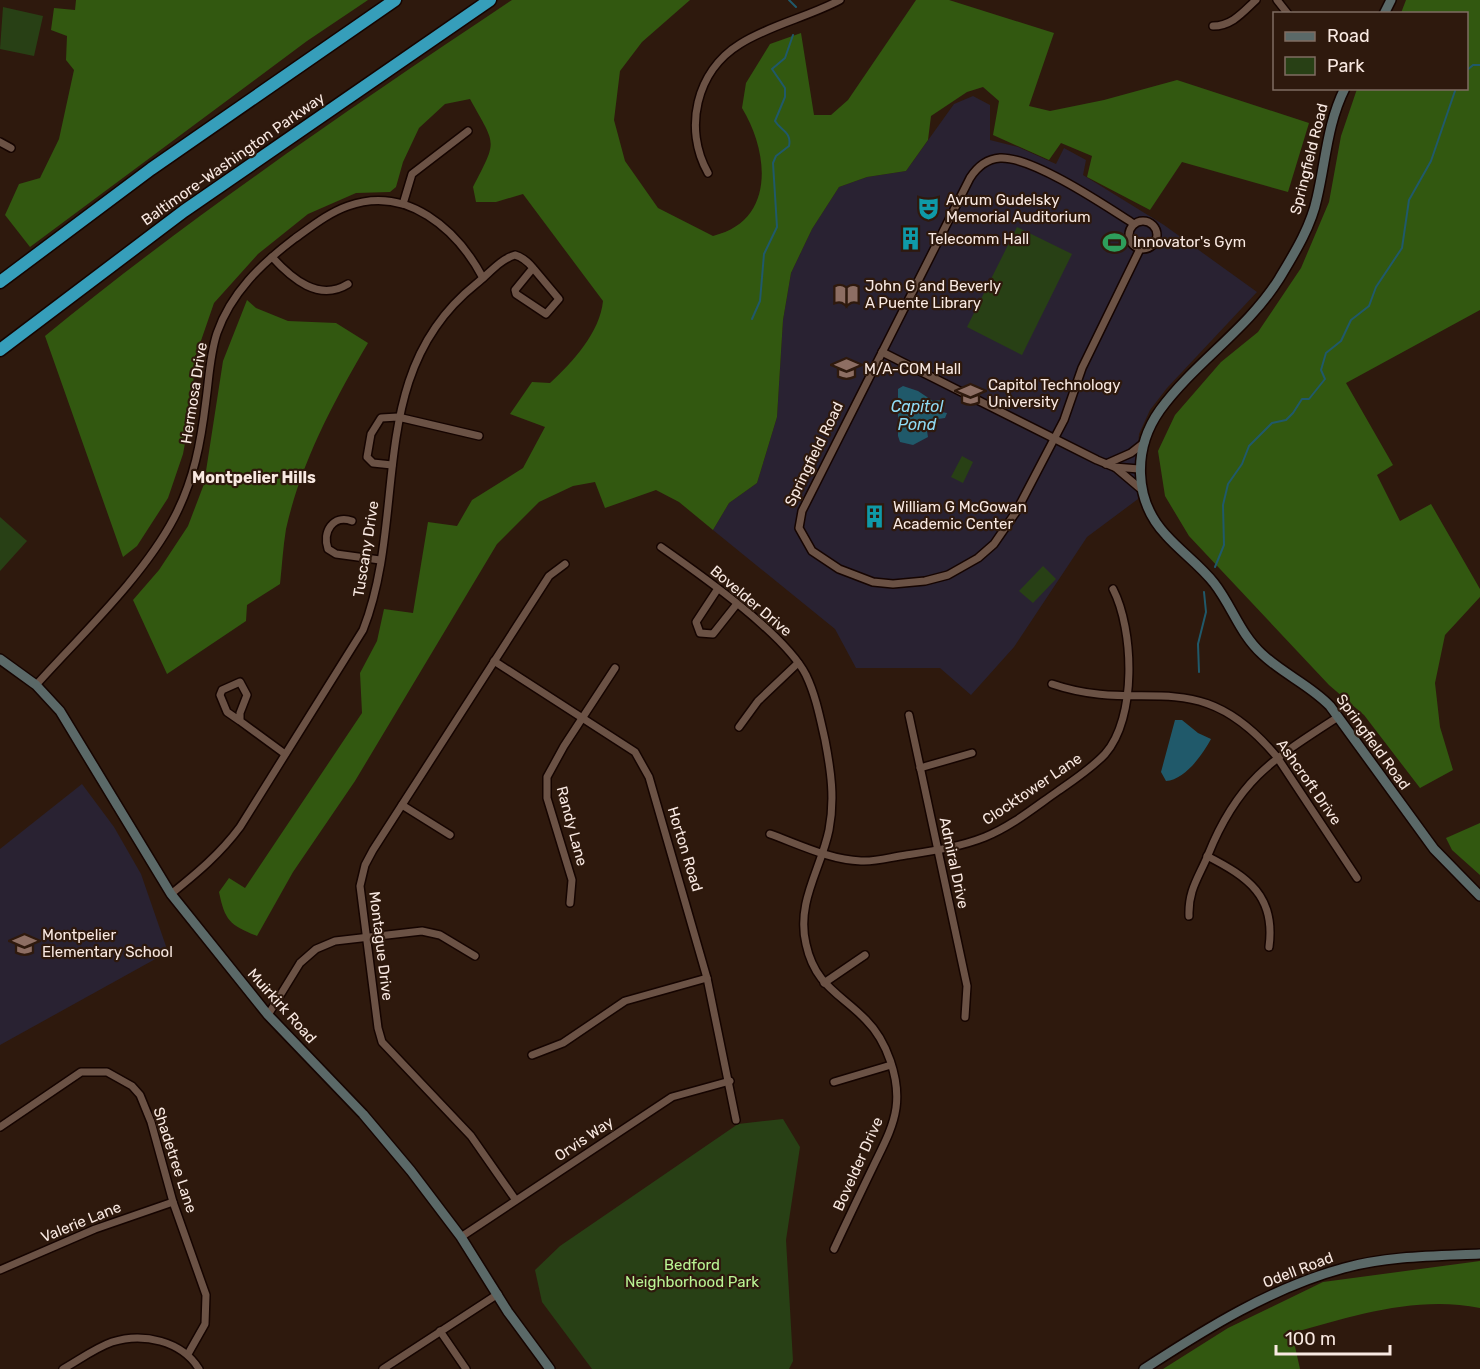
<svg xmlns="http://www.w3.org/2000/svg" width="1480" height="1369" viewBox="0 0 1480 1369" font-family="Rubik,sans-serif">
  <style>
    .education { fill: #292232 }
    .green { fill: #284015 }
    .forest { fill: #325810 }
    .water { fill: #20596a }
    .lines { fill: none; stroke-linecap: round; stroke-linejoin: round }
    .stream { stroke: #20596a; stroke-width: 2 }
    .street-casing { stroke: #150400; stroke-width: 10 }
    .secondary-casing { stroke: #150400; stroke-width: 12 }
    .highway-casing { stroke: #150400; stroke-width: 15 }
    .street { stroke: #6b5245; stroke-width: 7 }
    .secondary { stroke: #5b6968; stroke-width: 9 }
    .highway { stroke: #369eba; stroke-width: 12 }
    .labels { text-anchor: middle; stroke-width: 4.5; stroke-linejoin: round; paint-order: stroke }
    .street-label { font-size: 15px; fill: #f9e9e2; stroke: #2e190d }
    .poi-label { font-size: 15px; fill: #f9e9e2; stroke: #2e190d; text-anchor: start }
    .park-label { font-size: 15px; fill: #baf494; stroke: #2e190d }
    .water-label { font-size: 16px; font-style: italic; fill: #8fdbf5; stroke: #2e190d }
    .neighbourhood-label { font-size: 16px; font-weight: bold; fill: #f9e9e2; stroke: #2e190d }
  </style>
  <rect width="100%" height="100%" fill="#2e190d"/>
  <g class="education">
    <polygon points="973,96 990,105 990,140 1018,147 1056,164 1064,148 1086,160 1083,175 1164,225 1257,292 1167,388 1150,410 1139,434 1136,472 1138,499 1087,537 1014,647 971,695 940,668 856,668 835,629 713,530 729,503 757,483 777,417 783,320 791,273 812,229 839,187 867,177 906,171 954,104"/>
    <polygon points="82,784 114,827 141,874 168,952 0,1045 0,849"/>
  </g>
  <g class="green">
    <polygon points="3,7 43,16 34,56 0,49"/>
    <polygon points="1017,227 1072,254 1022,355 967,327"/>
    <polygon points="962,456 973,462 963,483 951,477"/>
    <polygon points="0,517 27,541 0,571"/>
    <polygon points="1043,566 1056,579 1033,603 1019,591"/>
    <polygon points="783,1119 800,1147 786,1240 793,1361 789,1369 592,1369 542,1302 535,1270 560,1246 738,1124"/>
  </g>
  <g class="forest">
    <polygon points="76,0 368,0 307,41 30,247 5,215 19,184 40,178 59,139 74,70 66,60 67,36 51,30 54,8 75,10"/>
    <path d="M 512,0 L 690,0 L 642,42 L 620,71 L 614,120 L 625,161 L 658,208 L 713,236 C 776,221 769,152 742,108 L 746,83 L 770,44 L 801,33 L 814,115 L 831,115 L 848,100 L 916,0 L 949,0 L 1054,33 L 1029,106 L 1050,111 L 1104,100 L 1177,80 L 1309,123 L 1288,192 L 1182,162 L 1150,210 L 1087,177 L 1092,156 L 1061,143 L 1049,160 L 993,135 L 999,101 L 983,87 L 967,92 L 931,116 L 928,140 L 906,171 L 867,177 L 839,187 L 812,229 L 791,273 L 783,320 L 777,417 L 757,483 L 729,503 L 713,530 L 679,502 L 656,490 L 605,508 L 595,482 L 573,486 L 539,502 L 497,544 L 355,781 L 293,872 L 257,936 C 230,925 225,921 219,892 L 229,878 L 245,888 L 362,713 L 360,673 L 377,641 L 384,609 L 413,613 L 428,522 L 457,526 L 472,500 L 523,468 L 545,427 L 510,414 L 532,382 L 550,383 C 573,362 600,332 603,301 L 523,194 L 496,202 L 476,202 L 473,187 C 498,139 496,146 470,99 L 445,104 L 419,128 L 403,162 L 396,187 L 390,192 L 356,193 L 308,214 L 258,254 L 214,303 L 194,361 L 193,400 L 183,454 L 168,498 L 137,546 L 123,557 L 45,336 C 194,214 352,107 512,0 Z"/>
    <polygon points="1406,0 1480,0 1480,310 1346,383 1393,465 1377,475 1400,521 1431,504 1480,589 1480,597 1445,635 1435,683 1440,727 1453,770 1420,788 1364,715 1329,685 1189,536 1165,496 1158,451 1175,415 1221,362 1258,332 1301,268 1329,202 1341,136 1357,89 1466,88 1466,14 1401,13"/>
    <path d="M 247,300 L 256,308 L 288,321 L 336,323 L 368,343 C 334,401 301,462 286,529 C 283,547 282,566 280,584 L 247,605 L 246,621 L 167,674 L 133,600 L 159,570 L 188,526 L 204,484 L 223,361 Z"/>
    <polygon points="1480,823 1480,875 1452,850 1446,838"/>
    <path d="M 1480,1261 L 1480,1308 C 1417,1295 1352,1316 1292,1333 L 1300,1369 L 1163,1369 L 1228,1328 L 1323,1282 Z"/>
  </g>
  <g class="water">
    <polygon points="903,386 918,391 933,401 940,400 943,405 942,412 947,413 945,418 938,419 927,431 928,437 913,445 900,442 898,436 898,389"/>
    <path d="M 1175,720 L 1182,720 L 1198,733 L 1211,739 C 1203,754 1185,780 1166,781 L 1161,772 Z"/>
  </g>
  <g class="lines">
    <g class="stream">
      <polyline points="789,0 796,7"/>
      <polyline points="1466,71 1473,65 1480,65"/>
      <path d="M 752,319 L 760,301 L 764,254 L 777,227 L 773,163 L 776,156 L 789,146 C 792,132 781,131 775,121 L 785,97 L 785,88 L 772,69 L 785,58 L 793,35"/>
      <polyline points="1215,567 1224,545 1223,505 1228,484 1242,464 1249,446 1272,423 1286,420 1293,413 1302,399 1309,399 1325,379 1321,370 1326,353 1341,341 1351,320 1369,306 1376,287 1402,248 1409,200 1431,161 1456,88"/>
      <polyline points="1199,672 1198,644 1206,612 1204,592"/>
    </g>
    <defs>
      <g id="street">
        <polyline points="1277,0 1288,14"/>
        <path d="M 1213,26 C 1232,26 1243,12 1256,0"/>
        <polyline points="0,142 11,148"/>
        <path d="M 708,173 C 683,129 696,71 740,44 C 770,25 808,17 840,0"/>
        <polyline points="403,204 412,174 468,131"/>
        <circle cx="1143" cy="235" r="14"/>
        <path d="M 1134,224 C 1106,206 1032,156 1000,158 C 986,159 977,167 970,178 L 802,511 L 799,528 L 812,551 L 839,569 L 873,582 L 893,584 L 925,581 L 948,575 L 978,558 L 994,544 L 1016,512 L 1064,420 L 1082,368 L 1140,249"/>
        <path d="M 272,257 C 292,279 319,302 348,284"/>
        <polyline points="882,352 1097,460 1114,467 1139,469"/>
        <polyline points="1106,464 1131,453 1145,442"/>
        <polyline points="392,465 373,463 367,457 371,434 381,418 398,417 479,436"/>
        <polyline points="1116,468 1142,490"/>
        <path d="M 352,521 C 333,514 322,532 328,549 L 336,554 L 380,560"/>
        <path d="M 661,547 C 701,575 785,634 806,675 C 816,696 820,718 825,740 C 831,771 835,799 829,830 C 821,869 796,902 806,944 C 815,986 841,994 866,1020 C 887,1041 900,1079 896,1108 C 893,1129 882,1148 873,1167 C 860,1194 847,1221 834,1249"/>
        <polyline points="717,590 696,622 700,633 713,634 736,605"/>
        <polyline points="494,661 635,752 649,777 707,978 736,1120"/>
        <path d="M 1052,684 C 1146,716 1197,661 1277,757 L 1357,878"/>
        <path d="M 36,685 C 81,635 143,577 174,518 C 194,480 201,442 206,400 C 209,378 210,354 217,333 C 231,293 261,264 294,239 C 311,227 328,213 348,206 C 407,185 457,229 483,278"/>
        <polyline points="909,715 967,986 965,1017"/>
        <polyline points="240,721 227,712 220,695 222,690 240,682 247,695 240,713 240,721 285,754"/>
        <polyline points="739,727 758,701 798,663"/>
        <polyline points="920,768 972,753"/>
        <polyline points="402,805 450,835"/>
        <path d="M 770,834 C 798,844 830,860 861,861 C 876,862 891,857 906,855 C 932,851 960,847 985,837 C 1012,826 1035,807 1058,791 C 1074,780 1092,768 1105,754 C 1137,718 1134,630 1113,589"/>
        <path d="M 1207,856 C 1248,877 1276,896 1269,947"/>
        <path d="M 171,894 C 197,873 220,854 240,827 L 363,630 C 409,513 364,373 476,284 C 489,274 499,260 515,255 C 523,257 528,262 533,268 L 559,299 L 546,314 L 516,294 L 515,290 L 533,268"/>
        <polyline points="570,903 572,880 547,798 547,777 564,746 615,668"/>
        <path d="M 1189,916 C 1188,890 1199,877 1208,855 C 1238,780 1273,759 1338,717"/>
        <polyline points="824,983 865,955"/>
        <polyline points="268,1015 300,963 316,949 335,941 422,931 440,935 475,956"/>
        <polyline points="532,1055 563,1043 625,1001 707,978"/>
        <polyline points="834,1082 891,1065"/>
        <polyline points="0,1127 81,1072 107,1072 132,1086 140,1095 151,1122 173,1202 206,1295 205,1324 188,1354"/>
        <polyline points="515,1199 471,1136 382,1042 378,1028 360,886 365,865 373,850 549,576 565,564"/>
        <polyline points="461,1237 672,1097 730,1081"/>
        <polyline points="0,1270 95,1229 173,1202"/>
        <polyline points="440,1331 466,1369"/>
        <path d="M 63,1369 C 79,1360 95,1348 112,1342 C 143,1332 182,1341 199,1369"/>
        <polyline points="383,1369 498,1294"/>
      </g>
      <g id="secondary">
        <polyline points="1384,14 1391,0"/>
        <path d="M 1345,88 C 1327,124 1326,160 1317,198 C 1311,227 1294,254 1279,279 C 1247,330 1195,362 1160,410 C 1133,448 1133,500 1166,535 C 1181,552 1200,565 1214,583 C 1232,606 1240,634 1262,654 C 1283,674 1310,685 1330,706 L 1434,849 L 1480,896"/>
        <polyline points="0,659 36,685 60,711 171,894 268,1015 363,1114 411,1171 461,1237 508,1312 550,1369"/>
        <path d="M 1144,1369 C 1207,1328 1271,1288 1344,1268 C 1388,1256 1435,1256 1480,1254"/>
      </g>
      <g id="highway">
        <polyline points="0,282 151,169 395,0"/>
        <polyline points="0,350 184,211 490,0"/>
      </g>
    </defs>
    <use href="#street" class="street-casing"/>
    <use href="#secondary" class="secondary-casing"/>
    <use href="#highway" class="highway-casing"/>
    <use href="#street" class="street"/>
    <use href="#secondary" class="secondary"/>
    <use href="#highway" class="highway"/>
  </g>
  <defs>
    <symbol id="theatre-bare" viewBox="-9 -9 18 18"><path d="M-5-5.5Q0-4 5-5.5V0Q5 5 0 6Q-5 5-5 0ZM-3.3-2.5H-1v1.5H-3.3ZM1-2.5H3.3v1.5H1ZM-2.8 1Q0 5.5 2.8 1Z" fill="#0f9aa8" stroke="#2e190d" stroke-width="2.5" paint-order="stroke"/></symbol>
    <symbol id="building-bare" viewBox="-9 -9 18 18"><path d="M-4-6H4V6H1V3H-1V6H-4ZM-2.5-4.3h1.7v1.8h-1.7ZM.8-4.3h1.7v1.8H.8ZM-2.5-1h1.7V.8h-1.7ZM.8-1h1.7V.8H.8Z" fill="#0f9aa8" stroke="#2e190d" stroke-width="2.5" paint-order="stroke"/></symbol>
    <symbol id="stadium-bare" viewBox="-9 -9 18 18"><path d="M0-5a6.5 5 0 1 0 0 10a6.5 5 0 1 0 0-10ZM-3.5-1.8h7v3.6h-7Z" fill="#2e9e5b" stroke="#2e190d" stroke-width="2.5" paint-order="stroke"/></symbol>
    <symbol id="library-bare" viewBox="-9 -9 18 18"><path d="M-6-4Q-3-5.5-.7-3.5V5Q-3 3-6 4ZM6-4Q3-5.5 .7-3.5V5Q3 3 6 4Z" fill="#8d6e63" stroke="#2e190d" stroke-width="2.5" paint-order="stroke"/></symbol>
    <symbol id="university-bare" viewBox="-9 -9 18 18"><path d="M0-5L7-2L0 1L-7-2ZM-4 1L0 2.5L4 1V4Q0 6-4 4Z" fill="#8d6e63" stroke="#2e190d" stroke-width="2.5" paint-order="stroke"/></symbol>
    <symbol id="school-bare" viewBox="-9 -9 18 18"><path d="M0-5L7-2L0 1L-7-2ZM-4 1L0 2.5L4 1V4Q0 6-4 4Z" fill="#8d6e63" stroke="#2e190d" stroke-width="2.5" paint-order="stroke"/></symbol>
  </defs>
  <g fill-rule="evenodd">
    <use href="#theatre-bare" x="912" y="192" width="33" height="33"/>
    <use href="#building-bare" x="894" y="222" width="33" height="33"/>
    <use href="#stadium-bare" x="1098" y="226" width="33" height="33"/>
    <use href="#library-bare" x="830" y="278" width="33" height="33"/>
    <use href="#university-bare" x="830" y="352" width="33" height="33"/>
    <use href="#university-bare" x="954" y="378" width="33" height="33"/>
    <use href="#building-bare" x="858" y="500" width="33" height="33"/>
    <use href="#school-bare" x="8" y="928" width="33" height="33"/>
  </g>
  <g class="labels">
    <g class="street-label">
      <text transform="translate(233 159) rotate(-35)" y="5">Baltimore-Washington Parkway</text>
      <text transform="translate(1309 159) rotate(-76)" y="5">Springfield Road</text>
      <text transform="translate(194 393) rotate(-81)" y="5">Hermosa Drive</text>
      <text transform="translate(814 454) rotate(-64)" y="5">Springfield Road</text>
      <text transform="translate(366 549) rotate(-81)" y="5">Tuscany Drive</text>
      <text transform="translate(751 601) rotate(40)" y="5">Bovelder Drive</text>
      <text transform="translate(1373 742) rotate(54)" y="5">Springfield Road</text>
      <text transform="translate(1309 782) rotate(55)" y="5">Ashcroft Drive</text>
      <text transform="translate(1032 789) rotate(-34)" y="5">Clocktower Lane</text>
      <text transform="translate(572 826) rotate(75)" y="5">Randy Lane</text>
      <text transform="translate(685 849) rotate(73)" y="5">Horton Road</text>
      <text transform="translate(954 863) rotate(78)" y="5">Admiral Drive</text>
      <text transform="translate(381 946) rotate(83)" y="5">Montague Drive</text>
      <text transform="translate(282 1006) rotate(48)" y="5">Muirkirk Road</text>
      <text transform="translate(584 1139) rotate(-34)" y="5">Orvis Way</text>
      <text transform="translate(175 1160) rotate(72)" y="5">Shadetree Lane</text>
      <text transform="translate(858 1164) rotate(-66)" y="5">Bovelder Drive</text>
      <text transform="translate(81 1222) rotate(-22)" y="5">Valerie Lane</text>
      <text transform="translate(1298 1270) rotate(-21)" y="5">Odell Road</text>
    </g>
    <g class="poi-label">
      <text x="946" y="205">Avrum Gudelsky<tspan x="946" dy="17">Memorial Auditorium</tspan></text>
      <text x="928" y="244">Telecomm Hall</text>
      <text x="1133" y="247">Innovator's Gym</text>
      <text x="865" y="291">John G and Beverly<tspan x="865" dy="17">A Puente Library</tspan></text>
      <text x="864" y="374">M/A-COM Hall</text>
      <text x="988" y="390">Capitol Technology<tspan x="988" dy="17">University</tspan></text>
      <text x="893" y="512">William G McGowan<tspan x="893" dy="17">Academic Center</tspan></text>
      <text x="42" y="940">Montpelier<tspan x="42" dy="17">Elementary School</tspan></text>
    </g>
    <g class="park-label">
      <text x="692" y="1270">Bedford<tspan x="692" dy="17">Neighborhood Park</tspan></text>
    </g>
    <g class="water-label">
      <text x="917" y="412">Capitol<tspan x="917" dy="18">Pond</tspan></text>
    </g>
    <g class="neighbourhood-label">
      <text x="254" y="483">Montpelier Hills</text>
    </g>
  </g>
  <rect x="1273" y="12" width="195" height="78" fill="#2e190d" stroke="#7f6c62" stroke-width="1.5"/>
  <rect x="1285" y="32" width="30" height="9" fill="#5b6968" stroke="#7f6c62" stroke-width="1.5"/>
  <text x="1327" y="42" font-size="18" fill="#f9e9e2">Road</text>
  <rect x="1285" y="57" width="30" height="18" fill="#284015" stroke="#7f6c62" stroke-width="1.5"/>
  <text x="1327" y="72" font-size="18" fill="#f9e9e2">Park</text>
  <path d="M1276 1345v9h114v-9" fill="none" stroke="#f9e9e2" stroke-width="3"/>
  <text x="1285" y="1345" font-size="18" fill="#f9e9e2" stroke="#2e190d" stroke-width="4.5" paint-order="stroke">100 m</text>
</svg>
